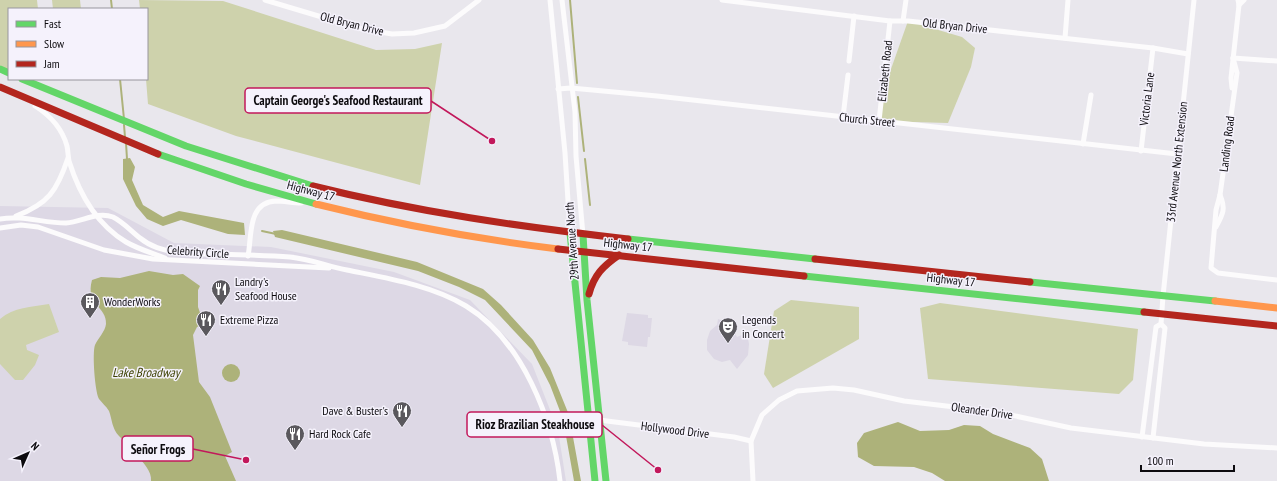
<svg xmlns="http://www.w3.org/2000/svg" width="1277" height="481" viewBox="0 0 1277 481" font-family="'PT Sans Narrow',sans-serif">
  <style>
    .built { fill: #ddd8e5 }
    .green { fill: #ced2ac }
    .water { fill: #adb27a }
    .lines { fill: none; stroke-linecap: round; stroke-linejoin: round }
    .stream { stroke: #adb27a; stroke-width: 2 }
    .street { stroke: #fcfbfc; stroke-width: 5 }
    .fast { stroke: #63d668; stroke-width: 7 }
    .slow { stroke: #ff974d; stroke-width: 7 }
    .jam { stroke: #b3261e; stroke-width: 7 }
    .labels { text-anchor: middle; stroke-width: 3; stroke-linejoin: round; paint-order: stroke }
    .street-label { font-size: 12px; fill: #0d0b0f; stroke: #f5f2fc }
    .poi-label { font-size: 12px; fill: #0d0b0f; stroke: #f5f2fc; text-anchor: start }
    .water-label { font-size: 13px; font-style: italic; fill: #3c4000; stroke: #f5f2fc }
    .leader { fill: none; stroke: #c2185b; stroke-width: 1.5 }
    .callout-dot { fill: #c2185b; stroke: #f5f2fc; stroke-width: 1.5 }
    .callout { fill: #f5f2fc; stroke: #c2185b; stroke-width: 1.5 }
    .callout-label { font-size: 13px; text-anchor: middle; font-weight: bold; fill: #0d0b0f }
  </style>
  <rect width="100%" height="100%" fill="#e9e7ed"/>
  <g class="built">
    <polygon points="0,206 108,208 174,243 271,247 394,272 470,300 532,364 558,430 566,481 0,481"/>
    <polygon points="627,313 648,315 648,318 652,318 650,337 648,337 647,347 628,345 628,342 622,341"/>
    <polygon points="718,319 729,323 737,337 747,333 749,344 748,355 737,369 730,360 722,362 714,359 707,350 707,340 710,331 717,325"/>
  </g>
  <g class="green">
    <polygon points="0,0 37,0 38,9 9,9 9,71 0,67"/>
    <polygon points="52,0 80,0 81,9 53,9"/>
    <polygon points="139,0 223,1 376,50 415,49 442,43 420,185 236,136 148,104 146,79 147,9 140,9"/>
    <polygon points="908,21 962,37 975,48 971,67 948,123 879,121 891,69"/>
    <polygon points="791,300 859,307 859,339 773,388 764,374 774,311"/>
    <polygon points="940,303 1138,329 1133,380 1119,394 928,379 920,308"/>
    <path d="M 49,304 L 59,332 L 26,345 L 27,350 L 39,355 L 35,365 L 23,380 L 15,380 L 0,364 L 0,319 C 14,307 31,307 49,304 Z"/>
  </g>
  <g class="water">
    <polygon points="130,158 135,167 132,180 143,205 163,217 179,211 244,223 245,235 228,234 181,220 163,226 147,219 136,206 123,179 123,159"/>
    <polygon points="282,230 417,262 483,289 501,305 533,340 550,368 569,415 581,481 574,481 563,419 550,385 532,350 485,300 459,287 418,271 275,237 273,231"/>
    <path d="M 149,271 L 173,275 L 183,274 L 200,286 L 198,290 L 198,307 L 204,324 L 197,327 L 193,335 L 199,382 L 210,397 L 232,452 L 225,456 L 236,481 L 151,481 C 152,471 143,463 137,455 C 134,452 134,448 131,445 C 128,441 122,440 119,436 C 112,429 112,419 109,411 C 106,406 102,403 99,399 C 95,392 92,353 95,345 C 98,338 105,332 106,324 C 107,306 85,306 92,280 L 101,277 L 120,278 Z"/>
    <circle cx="231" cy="373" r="9"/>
    <polygon points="898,422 920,431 949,430 964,425 980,426 993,434 1030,448 1042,459 1049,481 945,481 932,473 914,467 874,466 858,457 857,443 864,433"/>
  </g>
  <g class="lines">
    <g class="stream">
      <polyline points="111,0 112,9"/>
      <polyline points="570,0 577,83"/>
      <polyline points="120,79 124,119"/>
      <polyline points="578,97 584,151"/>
      <polyline points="124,125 125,137"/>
      <polyline points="126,143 127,159"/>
      <polyline points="585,159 590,205"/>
      <polyline points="262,231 276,234"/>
    </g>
    <g class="street">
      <polyline points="265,0 362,29 392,34 414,33 445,26 479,0"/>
      <polyline points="550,0 565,153 570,233"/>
      <polyline points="562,0 575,112 576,156 583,235"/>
      <polyline points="722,0 890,21 908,21 1153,48 1188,54"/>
      <polyline points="1239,5 1244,0"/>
      <polyline points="903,21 906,0"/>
      <polyline points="1065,38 1068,0"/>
      <polyline points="1233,58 1237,73 1220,195 1216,210 1211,268 1218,273 1277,280"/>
      <polyline points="1233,58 1277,61"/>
      <polyline points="849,61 854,16"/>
      <polyline points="1232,88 1231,78 1239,5 1238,0"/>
      <polyline points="558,89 571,88 657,96 1177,154"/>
      <path d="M 35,106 C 51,116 62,128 67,146 C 68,151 68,156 69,161 C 79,193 96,224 126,242 C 138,249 152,253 165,258"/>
      <polyline points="843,117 848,75"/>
      <polyline points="879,121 890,21"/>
      <polyline points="1083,144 1091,95"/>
      <polyline points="1141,151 1153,48"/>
      <path d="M 16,216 C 48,204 57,191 68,158"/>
      <path d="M 0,219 C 22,215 43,223 66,223 C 82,222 97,211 113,217 C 123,222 131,231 140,238 C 152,248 165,250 179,253 C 190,254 202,254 213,254 C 239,255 264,255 290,257 C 310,259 327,266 347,270 C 386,278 431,285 466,306 C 522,340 553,419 560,481"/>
      <path d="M 1216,227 C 1223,214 1226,209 1220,195"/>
      <polyline points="0,228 21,225 38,227 104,250 153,259 329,268"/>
      <path d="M 248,256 C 252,237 247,202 276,201 C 284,201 293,203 301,203"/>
      <polyline points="599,420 734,437 751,441"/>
      <polyline points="1142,437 1156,327 1161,324"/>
      <polyline points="1153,438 1165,328 1161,324 1163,296 1194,0"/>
      <polyline points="753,481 751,441 762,415 779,400 797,391 833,388 854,390 904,401 997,412 1071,428 1204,444 1277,448"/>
    </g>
    <g class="fast">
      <polyline points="0,69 9,73"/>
      <polyline points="22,79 186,146 313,186"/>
      <polyline points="158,154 246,184 316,204"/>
      <polyline points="570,233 595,481"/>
      <polyline points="583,235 587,300 606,481"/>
      <polyline points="628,239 815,259"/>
      <polyline points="804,276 1144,312"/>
      <polyline points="1030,282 1215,301"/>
    </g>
    <g class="slow">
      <path d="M 316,204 C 396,224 476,239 558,249"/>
      <polyline points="1215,301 1277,308"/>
    </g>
    <g class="jam">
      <polyline points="0,87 158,154"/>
      <path d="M 313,186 C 417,212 522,227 628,239"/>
      <polyline points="558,249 804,276"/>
      <polyline points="815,259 1030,282"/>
      <path d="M 589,294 C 594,275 603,266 619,255"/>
      <polyline points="1144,312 1277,326"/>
    </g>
  </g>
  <defs>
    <symbol id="restaurant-pin" viewBox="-11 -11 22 30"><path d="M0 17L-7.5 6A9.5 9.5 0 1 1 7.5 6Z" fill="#5a585d" stroke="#f5f2fc"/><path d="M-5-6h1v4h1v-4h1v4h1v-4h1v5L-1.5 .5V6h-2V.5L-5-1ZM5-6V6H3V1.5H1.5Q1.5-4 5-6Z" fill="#fff"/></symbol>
    <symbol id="building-pin" viewBox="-11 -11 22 30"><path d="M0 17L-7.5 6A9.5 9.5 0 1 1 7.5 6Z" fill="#5a585d" stroke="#f5f2fc"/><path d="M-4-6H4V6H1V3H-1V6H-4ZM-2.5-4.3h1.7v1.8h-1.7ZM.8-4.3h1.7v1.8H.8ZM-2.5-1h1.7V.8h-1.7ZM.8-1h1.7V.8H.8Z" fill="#fff"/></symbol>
    <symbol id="theatre-pin" viewBox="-11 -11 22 30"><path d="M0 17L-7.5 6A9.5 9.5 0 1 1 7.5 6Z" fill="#5a585d" stroke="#f5f2fc"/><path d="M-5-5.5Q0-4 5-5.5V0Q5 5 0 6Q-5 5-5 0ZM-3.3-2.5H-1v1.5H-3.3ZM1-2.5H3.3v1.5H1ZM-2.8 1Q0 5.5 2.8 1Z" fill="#fff"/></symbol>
  </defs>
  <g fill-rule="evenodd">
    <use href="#restaurant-pin" x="210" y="278" width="22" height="30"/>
    <use href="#building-pin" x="79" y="291" width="22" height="30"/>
    <use href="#restaurant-pin" x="195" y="309" width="22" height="30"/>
    <use href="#theatre-pin" x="717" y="316" width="22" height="30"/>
    <use href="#restaurant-pin" x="391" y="400" width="22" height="30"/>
    <use href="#restaurant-pin" x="284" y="423" width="22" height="30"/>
  </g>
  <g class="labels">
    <g class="street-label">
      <text transform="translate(352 24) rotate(14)" y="4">Old Bryan Drive</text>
      <text transform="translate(955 26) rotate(6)" y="4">Old Bryan Drive</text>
      <text transform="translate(885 71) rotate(-84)" y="4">Elizabeth Road</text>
      <text transform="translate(1147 99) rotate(-83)" y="4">Victoria Lane</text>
      <text transform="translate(867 120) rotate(6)" y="4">Church Street</text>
      <text transform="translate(1227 144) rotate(-83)" y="4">Landing Road</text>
      <text transform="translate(1177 162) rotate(-84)" y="4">33rd Avenue North Extension</text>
      <text transform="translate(311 191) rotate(15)" y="4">Highway 17</text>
      <text transform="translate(572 241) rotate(-94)" y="4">29th Avenue North</text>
      <text transform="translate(628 245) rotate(6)" y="4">Highway 17</text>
      <text transform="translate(198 252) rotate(4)" y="4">Celebrity Circle</text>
      <text transform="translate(951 280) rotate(6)" y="4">Highway 17</text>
      <text transform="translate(982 411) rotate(8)" y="4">Oleander Drive</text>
      <text transform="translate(675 430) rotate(7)" y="4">Hollywood Drive</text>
    </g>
    <g class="poi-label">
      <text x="235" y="286">Landry's<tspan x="235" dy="14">Seafood House</tspan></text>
      <text x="104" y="306">WonderWorks</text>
      <text x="220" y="324">Extreme Pizza</text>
      <text x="742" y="324">Legends<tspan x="742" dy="14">in Concert</tspan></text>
      <text x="388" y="415" text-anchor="end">Dave &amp; Buster's</text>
      <text x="309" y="438">Hard Rock Cafe</text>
    </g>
    <g class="water-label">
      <text x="146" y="377">Lake Broadway</text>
    </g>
  </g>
  <path class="leader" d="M492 141L431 101M658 470L602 425M246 460L193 449"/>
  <g class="callout-dot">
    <circle cx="492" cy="141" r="4"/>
    <circle cx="658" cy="470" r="4"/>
    <circle cx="246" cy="460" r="4"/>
  </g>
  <g class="callout">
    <rect x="245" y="88" width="186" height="25" rx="4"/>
    <rect x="467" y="412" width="135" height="25" rx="4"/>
    <rect x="122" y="436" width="71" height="25" rx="4"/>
  </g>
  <g class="callout-label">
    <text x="338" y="105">Captain George's Seafood Restaurant</text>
    <text x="535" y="429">Rioz Brazilian Steakhouse</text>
    <text x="158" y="454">Señor Frogs</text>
  </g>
  <rect x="8" y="8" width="140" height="72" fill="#f5f2fc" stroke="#98969d"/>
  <rect x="16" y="21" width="20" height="6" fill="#63d668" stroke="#98969d"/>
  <text x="44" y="28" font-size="12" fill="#0d0b0f">Fast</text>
  <rect x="16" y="41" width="20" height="6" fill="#ff974d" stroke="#98969d"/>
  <text x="44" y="48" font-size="12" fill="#0d0b0f">Slow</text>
  <rect x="16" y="61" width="20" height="6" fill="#b3261e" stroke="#98969d"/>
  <text x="44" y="68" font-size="12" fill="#0d0b0f">Jam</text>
  <g transform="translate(28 453) rotate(45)" stroke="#f5f2fc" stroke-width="3" paint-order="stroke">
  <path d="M0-3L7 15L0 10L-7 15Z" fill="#0d0b0f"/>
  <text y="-6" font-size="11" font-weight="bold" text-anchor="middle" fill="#0d0b0f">N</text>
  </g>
  <path d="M1141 465v6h93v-6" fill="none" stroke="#0d0b0f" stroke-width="2"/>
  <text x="1147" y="465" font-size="12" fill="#0d0b0f" stroke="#f5f2fc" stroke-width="3" paint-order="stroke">100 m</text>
</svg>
